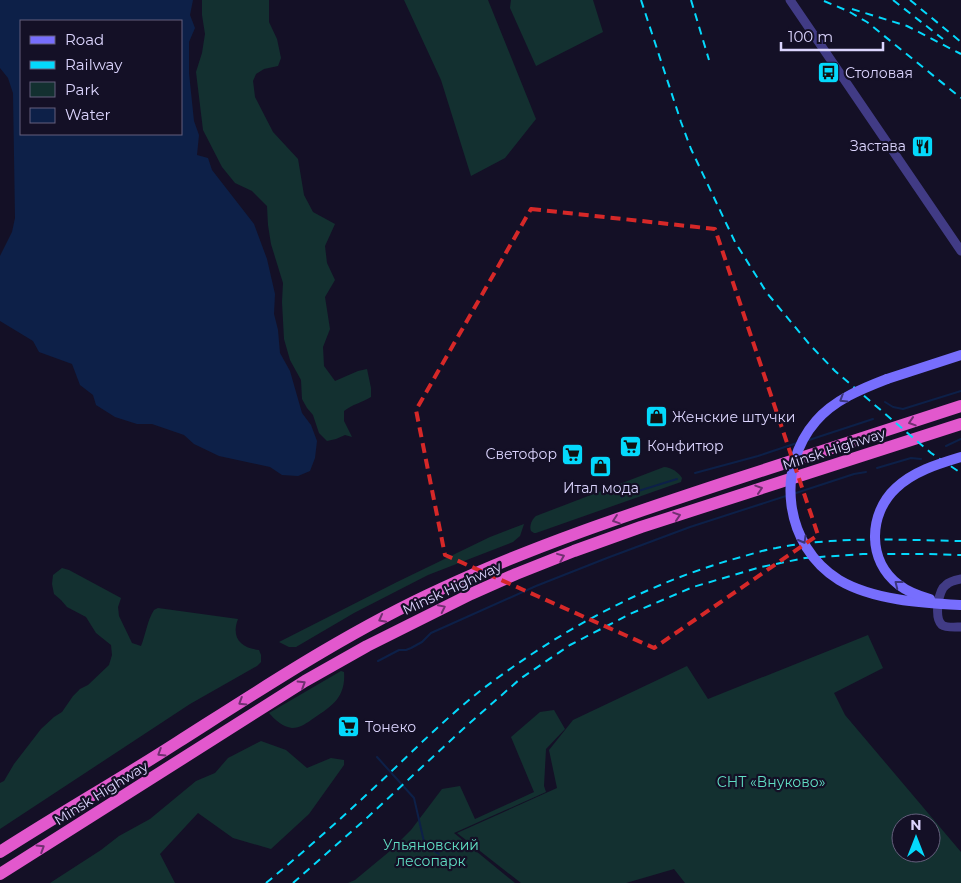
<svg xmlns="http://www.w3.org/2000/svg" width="961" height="883" viewBox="0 0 961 883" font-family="Montserrat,sans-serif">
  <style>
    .green { fill: #133030; fill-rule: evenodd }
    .water { fill: #0d2048; fill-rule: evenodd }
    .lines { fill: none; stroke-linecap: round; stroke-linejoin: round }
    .stream { stroke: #0d2048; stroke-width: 2 }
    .tertiary { stroke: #413b85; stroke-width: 9 }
    .secondary { stroke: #776efd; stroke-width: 10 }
    .trunk { stroke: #e258cd; stroke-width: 12 }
    .rail { stroke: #04d9fc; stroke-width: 2; stroke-dasharray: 8 6; stroke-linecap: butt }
    .secondary-bridge { stroke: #776efd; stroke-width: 10 }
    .oneway { stroke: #3c367c }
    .oneway2 { stroke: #713071 }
    .marked { fill: none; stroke: #d62828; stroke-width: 4; stroke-dasharray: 10 6; stroke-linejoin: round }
    .labels { text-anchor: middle; stroke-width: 4.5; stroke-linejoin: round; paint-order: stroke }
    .poi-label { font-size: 14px; fill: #dcd5fe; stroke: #141026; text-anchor: start }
    .street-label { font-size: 14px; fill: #dcd5fe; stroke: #141026 }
    .park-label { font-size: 14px; fill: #61dfc4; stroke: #141026 }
  </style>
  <rect width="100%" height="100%" fill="#141026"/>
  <g class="green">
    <path d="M 202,0 L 269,0 L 269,22 L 277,39 L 281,58 L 278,66 L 264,69 L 256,74 L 253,81 L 255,97 L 273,132 L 298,159 L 304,195 L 313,212 L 335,224 L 325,246 L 327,263 L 335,280 L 325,297 L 330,329 L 323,347 L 324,366 L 335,381 L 358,371 L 367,369 L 371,388 L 371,397 C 361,403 353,404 344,411 L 344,421 L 352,437 L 345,435 L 336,439 L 327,441 L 319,433 L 313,415 L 307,408 L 302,399 L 301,380 L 290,360 L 284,339 L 282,302 L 283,283 L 271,244 L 268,225 L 267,206 L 252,191 L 235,183 L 222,167 L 203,130 L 196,72 L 202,53 L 205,34 L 202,15 Z"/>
    <polygon points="404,0 488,0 536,119 505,158 471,176 441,80"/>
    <polygon points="511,0 593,0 603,32 536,66 510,8"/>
    <path d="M 664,467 C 671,467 678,472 682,478 L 681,482 L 536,533 L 534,533 L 531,531 C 529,526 532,519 536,516 Z"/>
    <polygon points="524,524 520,536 513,542 428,575 354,613 296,647 289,647 279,642 397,582 490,537"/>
    <path d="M 62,568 L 69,570 L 121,598 L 118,607 L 119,616 L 132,643 L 141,646 C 146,634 147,621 154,610 L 158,608 L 238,619 C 231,637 240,648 259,650 L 261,655 L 261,662 L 257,666 L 190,704 L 0,829 L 0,783 L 4,781 L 14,764 L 41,729 L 54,717 L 62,712 L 73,696 L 80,689 L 88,685 L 109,665 L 112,655 L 111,645 L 96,633 L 86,617 L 67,607 L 61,600 L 54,594 L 52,584 L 53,575 Z"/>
    <path d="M 868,635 L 883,668 L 834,693 L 845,715 L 961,852 L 961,883 L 685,883 L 674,869 L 626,883 L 521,883 L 457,833 L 557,788 L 549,750 L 573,720 L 687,666 L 708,699 ZM 901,823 L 931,823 L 931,853 L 901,853 Z"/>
    <path d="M 341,671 L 344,672 C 346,697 332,706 314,718 C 307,723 300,728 292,728 C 283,727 275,720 269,713 Z"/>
    <polygon points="554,710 565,729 546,749 544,786 546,792 454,833 515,883 348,883 355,880 390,851 411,830 442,789 460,786 475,819 534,792 511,737 540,712"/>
    <polygon points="261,741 286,750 307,768 331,758 344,760 344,765 309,814 271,849 233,838 198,813 160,854 175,883 50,883 101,850 119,836 150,819 196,781 215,773 228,758"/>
  </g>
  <path class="water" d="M 0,0 L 193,0 L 190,15 L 195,28 L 189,42 L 189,73 L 194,121 L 199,135 L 197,155 L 208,158 L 212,170 L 254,224 L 267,259 L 275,294 L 274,314 L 278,330 L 280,353 L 290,371 L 302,413 L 311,425 L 317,441 L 315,458 L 310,471 L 298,476 L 282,475 L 270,467 L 219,456 L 194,444 L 184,435 L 152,424 L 137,424 L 115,417 L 96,405 L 93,395 L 80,385 L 72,364 L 39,352 L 33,341 L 0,321 L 0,256 L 12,232 L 15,218 L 13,93 L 8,78 L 0,68 ZM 21,21 L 181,21 L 181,134 L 21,134 Z"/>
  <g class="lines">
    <g class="stream">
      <polyline points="885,402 893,407 903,409 961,391"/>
      <polyline points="809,440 873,419"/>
      <polyline points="946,446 961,439"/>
      <polyline points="877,468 911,458 921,459"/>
      <polyline points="695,473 758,456 797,443"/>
      <polyline points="796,493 854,474 866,472"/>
      <polyline points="622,497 623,494 635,492 677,479"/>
      <polyline points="378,661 399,650 406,650 411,648 422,642 431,633 536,586 607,558 690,527 789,495"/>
      <polyline points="377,757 414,798 425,846 439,854"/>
    </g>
    <g class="tertiary">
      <polyline points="790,0 961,251"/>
      <path d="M 961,579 C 956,580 950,581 946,585 C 938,590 934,618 942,625 C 946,628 955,627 961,627"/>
    </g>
    <polyline class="secondary" points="887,379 961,355"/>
    <g class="trunk">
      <path d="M 0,852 C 59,814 119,780 178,742 C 263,688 349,631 441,589 C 533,546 630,514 727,482 C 805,457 883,431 961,406"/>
      <polyline points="0,874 305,681 367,646 471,594 516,574 574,551 641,527 961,424"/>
    </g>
    <g class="rail">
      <polyline points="641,0 681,122 691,149 735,242 767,293 810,345 835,371 931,453 961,473"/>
      <polyline points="691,0 709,60"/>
      <polyline points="893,0 943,39"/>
      <polyline points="910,0 961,42"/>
      <polyline points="824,1 848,11 867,22 961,98"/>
      <polyline points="852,9 907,26 961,54"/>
      <path d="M 266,883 C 311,846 354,807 396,767 C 422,742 451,714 480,691 C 557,632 646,583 741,557 C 752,554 764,550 776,548 C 837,536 899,540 961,541"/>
      <polyline points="293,883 369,816 463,729 520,679 570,645 630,614 693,587 761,567 805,558 863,554 928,554 961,555"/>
    </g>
    <g class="secondary-bridge">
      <path d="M 887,379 C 861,389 834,400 816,421 C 775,468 784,546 839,580 C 873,600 921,603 960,605"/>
      <path d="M 930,599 C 919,596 908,592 899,585 C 867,561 868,514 896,488 C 914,471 938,464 961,457"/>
    </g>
  </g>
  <defs><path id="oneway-chevron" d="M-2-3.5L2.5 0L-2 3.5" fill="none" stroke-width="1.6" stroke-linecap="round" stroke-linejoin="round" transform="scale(1.25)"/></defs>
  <g class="oneway">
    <use href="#oneway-chevron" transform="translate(843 399) rotate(148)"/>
    <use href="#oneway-chevron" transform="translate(803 540) rotate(60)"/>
    <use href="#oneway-chevron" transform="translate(898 584) rotate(-142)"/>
  </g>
  <g class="oneway2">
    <use href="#oneway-chevron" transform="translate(912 422) rotate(162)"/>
    <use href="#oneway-chevron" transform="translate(759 489) rotate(-18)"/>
    <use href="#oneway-chevron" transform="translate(677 516) rotate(-18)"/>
    <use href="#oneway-chevron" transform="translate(616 520) rotate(161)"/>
    <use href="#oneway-chevron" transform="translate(561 557) rotate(-22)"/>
    <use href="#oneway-chevron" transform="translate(442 608) rotate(-26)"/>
    <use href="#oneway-chevron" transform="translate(382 619) rotate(152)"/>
    <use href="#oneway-chevron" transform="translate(302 684) rotate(-32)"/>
    <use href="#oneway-chevron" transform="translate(242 702) rotate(148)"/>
    <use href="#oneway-chevron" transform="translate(161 753) rotate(148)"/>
    <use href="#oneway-chevron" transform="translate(41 848) rotate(-32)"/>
  </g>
  <path class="marked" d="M 531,209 L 715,229 L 818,535 L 654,648 L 445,555 L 416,410 Z"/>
  <defs>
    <symbol id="bus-square" viewBox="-11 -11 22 22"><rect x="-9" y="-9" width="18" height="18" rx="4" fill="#04d9fc" stroke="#141026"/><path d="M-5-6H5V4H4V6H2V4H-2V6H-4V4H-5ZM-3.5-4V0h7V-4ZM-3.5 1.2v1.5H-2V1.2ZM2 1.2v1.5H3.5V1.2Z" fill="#111"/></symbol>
    <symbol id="restaurant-square" viewBox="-11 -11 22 22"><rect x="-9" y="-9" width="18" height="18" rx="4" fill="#04d9fc" stroke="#141026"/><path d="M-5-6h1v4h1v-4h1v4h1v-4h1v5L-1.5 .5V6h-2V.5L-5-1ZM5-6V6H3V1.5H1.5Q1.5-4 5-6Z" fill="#111"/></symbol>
    <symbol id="shop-square" viewBox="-11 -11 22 22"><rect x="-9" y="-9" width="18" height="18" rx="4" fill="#04d9fc" stroke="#141026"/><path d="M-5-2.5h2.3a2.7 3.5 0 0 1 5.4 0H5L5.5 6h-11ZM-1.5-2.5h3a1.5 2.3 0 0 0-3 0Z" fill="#111"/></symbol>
    <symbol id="supermarket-square" viewBox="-11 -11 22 22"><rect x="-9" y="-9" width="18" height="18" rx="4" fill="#04d9fc" stroke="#141026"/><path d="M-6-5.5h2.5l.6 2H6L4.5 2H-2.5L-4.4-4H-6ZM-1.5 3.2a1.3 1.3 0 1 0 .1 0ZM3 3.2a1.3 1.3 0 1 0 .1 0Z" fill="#111"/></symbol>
  </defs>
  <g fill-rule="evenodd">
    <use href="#bus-square" x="816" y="60" width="25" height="25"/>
    <use href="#restaurant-square" x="910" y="134" width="25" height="25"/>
    <use href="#shop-square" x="644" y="404" width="25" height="25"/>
    <use href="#supermarket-square" x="618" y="434" width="25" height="25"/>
    <use href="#supermarket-square" x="560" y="442" width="25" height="25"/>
    <use href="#shop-square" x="588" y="454" width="25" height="25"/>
    <use href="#supermarket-square" x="336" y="714" width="25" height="25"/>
  </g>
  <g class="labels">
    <g class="poi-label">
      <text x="845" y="78">Столовая</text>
      <text x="906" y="151" text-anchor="end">Застава</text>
      <text x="672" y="422">Женские штучки</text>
      <text x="647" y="451">Конфитюр</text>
      <text x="557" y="459" text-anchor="end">Светофор</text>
      <text x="601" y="493" text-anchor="middle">Итал мода</text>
      <text x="365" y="732">Тонеко</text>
    </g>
    <g class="street-label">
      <text transform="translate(834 449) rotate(-18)" y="5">Minsk Highway</text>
      <text transform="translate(452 588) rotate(-25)" y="5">Minsk Highway</text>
      <text transform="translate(101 793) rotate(-32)" y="5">Minsk Highway</text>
    </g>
    <g class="park-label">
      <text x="771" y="787">СНТ «Внуково»</text>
      <text x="431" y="850">Ульяновский<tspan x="431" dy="16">лесопарк</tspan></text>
    </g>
  </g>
  <rect x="20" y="20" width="162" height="115" fill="#141026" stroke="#645f7c"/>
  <rect x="30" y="36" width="25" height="8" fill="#776efd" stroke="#645f7c"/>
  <text x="65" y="45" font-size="15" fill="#dcd5fe">Road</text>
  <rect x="30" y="61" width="25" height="8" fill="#04d9fc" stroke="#645f7c"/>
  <text x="65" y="70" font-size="15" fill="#dcd5fe">Railway</text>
  <rect x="30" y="82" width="25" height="15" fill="#133030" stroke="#645f7c"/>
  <text x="65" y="95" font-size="15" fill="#dcd5fe">Park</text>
  <rect x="30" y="108" width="25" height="15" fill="#0d2048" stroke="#645f7c"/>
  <text x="65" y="120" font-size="15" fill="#dcd5fe">Water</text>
  <g transform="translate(916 838)"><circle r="24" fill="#141026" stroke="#645f7c"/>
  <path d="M0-4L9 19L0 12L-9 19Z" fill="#04d9fc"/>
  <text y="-8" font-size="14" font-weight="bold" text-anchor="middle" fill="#dcd5fe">N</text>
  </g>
  <path d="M781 42v8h102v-8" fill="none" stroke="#dcd5fe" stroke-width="2.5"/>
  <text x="788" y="42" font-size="15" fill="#dcd5fe" stroke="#141026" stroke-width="4" paint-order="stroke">100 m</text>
</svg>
